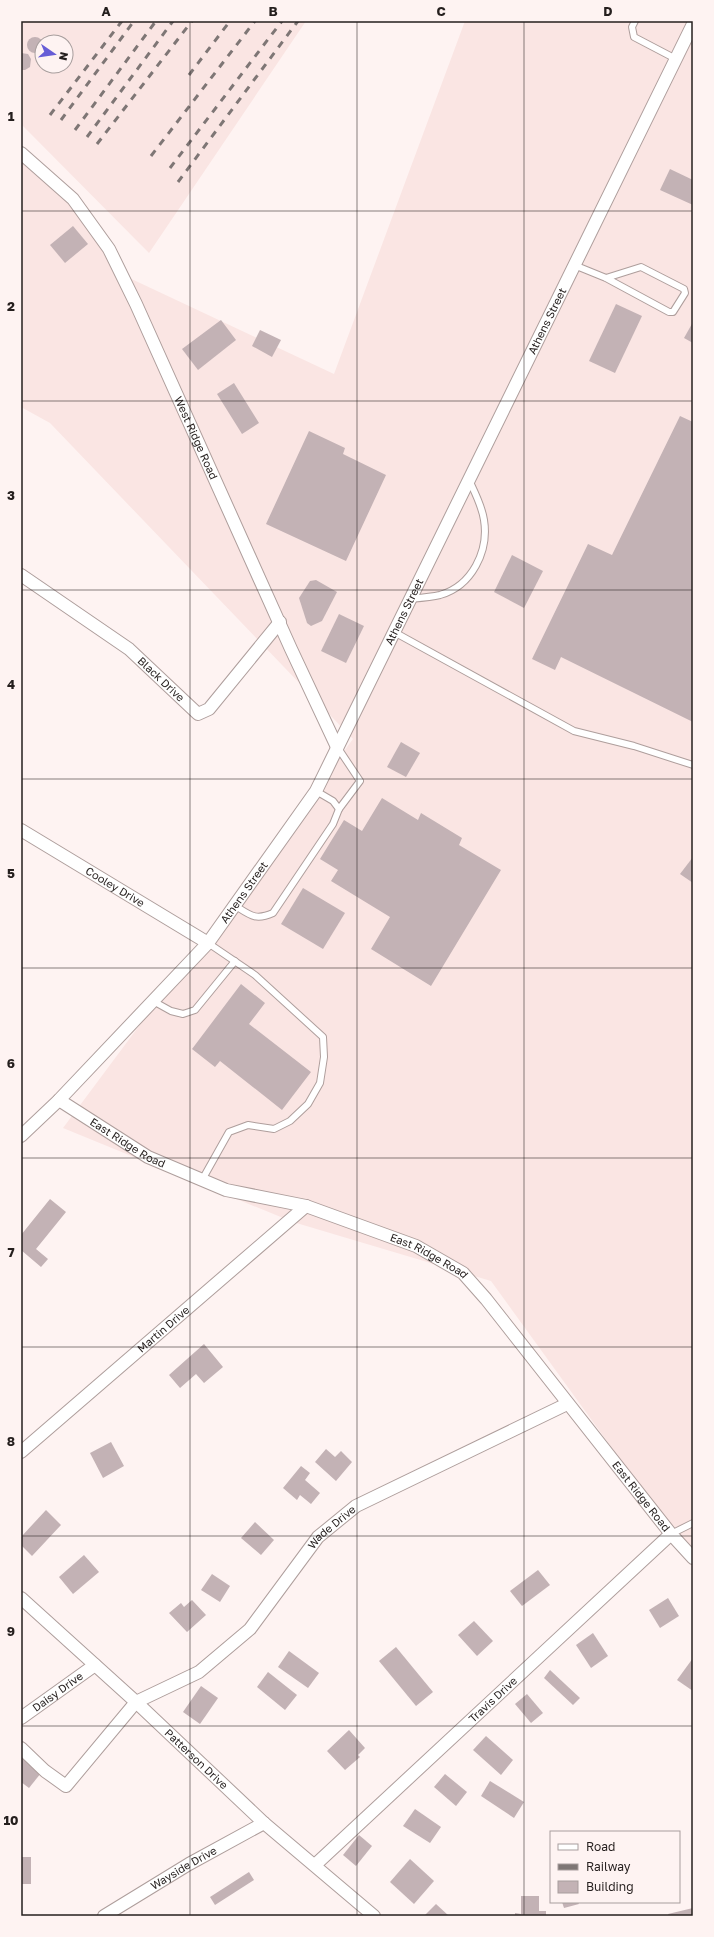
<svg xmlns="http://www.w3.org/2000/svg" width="714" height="1937" viewBox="0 0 714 1937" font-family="'Golos Text',sans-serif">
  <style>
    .built { fill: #fae5e3; fill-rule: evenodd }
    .building { fill: #c3b2b5 }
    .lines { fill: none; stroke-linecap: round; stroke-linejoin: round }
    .lane-casing { stroke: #ae9e9c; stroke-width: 8 }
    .street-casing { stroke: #ae9e9c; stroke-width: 14 }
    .lane { stroke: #fff; stroke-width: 6 }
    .street { stroke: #fff; stroke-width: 12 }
    .rail { stroke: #7e7675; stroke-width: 3; stroke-dasharray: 7 7; stroke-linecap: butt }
    .grid { fill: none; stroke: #251f1e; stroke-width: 1; stroke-opacity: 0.55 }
    .labels { text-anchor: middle; stroke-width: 3.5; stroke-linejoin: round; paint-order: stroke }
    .street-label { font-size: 11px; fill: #251f1e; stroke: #fef3f2 }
    .neatline { fill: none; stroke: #251f1e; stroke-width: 1.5 }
    .grid-label { font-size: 13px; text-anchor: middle; font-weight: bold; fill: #251f1e }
  </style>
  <rect width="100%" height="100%" fill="#fef3f2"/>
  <g class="built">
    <path d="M 21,21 L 306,21 L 149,253 L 21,124 ZM 42,42 L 66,42 L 66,66 L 42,66 Z"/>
    <polygon points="465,21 693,21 693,1560 491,1281 293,1222 63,1128 353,739 50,423 21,407 21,159 89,217 123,275 334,374"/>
  </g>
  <g class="building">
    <circle cx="35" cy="45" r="8"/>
    <polygon points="21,53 28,54 31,59 30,67 25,70 21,70"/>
    <polygon points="670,169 693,180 693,205 660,190"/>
    <polygon points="73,226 88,244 65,263 50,245"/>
    <polygon points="616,304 642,316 615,373 589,361"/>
    <polygon points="221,320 236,340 198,370 182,349"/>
    <polygon points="693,322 693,343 684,338"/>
    <polygon points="260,330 281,340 272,357 252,346"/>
    <polygon points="234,383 259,423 242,434 217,394"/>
    <polygon points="680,416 693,422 693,722 561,657 555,670 532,659 588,544 612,555"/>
    <polygon points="309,431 345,448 343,454 386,475 346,561 266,524"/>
    <polygon points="512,555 543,571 524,608 494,592"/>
    <polygon points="316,580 337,592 322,621 311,626 307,623 299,598 310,581"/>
    <polygon points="339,614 364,626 346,663 321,651"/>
    <polygon points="401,742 420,753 406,777 387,767"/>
    <polygon points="382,798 418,820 421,813 462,838 459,845 501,870 431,986 371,949 390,917 331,881 338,870 320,859 344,820 362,831"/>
    <polygon points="693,857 693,883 680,874"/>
    <polygon points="303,888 345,913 323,949 281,924"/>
    <polygon points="241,984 265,1003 249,1024 311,1072 282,1110 220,1061 215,1067 192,1049"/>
    <polygon points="50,1199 66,1212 36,1249 48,1259 41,1267 21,1250 21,1235"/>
    <polygon points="204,1344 223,1367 204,1383 196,1374 180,1388 169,1375"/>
    <polygon points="111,1442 124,1466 103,1478 90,1453"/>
    <polygon points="326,1449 335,1457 341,1451 352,1462 336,1481 315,1462"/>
    <polygon points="301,1466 310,1473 305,1480 320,1493 311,1504 300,1495 297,1500 283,1488"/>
    <polygon points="46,1510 61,1525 32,1556 21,1545 21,1537"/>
    <polygon points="255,1522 274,1540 261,1555 241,1538"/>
    <polygon points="84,1555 99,1572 73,1594 59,1577"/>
    <polygon points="538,1570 550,1585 522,1606 510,1591"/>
    <polygon points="212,1574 230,1586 220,1602 201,1590"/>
    <polygon points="668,1598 679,1616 660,1628 649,1610"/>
    <polygon points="192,1600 206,1615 187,1632 169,1613 181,1603 184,1607"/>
    <polygon points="474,1621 493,1641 477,1656 458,1635"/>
    <polygon points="593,1633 608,1656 591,1668 576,1645"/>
    <polygon points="396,1647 433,1692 416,1706 379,1661"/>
    <polygon points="289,1651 319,1673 308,1688 278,1667"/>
    <polygon points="693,1658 693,1691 677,1680"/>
    <polygon points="550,1670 580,1698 573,1705 544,1678"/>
    <polygon points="268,1672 297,1695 285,1710 257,1687"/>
    <polygon points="201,1686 218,1698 200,1724 183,1712"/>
    <polygon points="527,1694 543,1713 531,1723 515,1704"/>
    <polygon points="349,1730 365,1748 358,1755 360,1757 345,1770 327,1751"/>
    <polygon points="486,1736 513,1760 501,1775 473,1750"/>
    <polygon points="21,1757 41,1773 29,1788 21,1782"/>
    <polygon points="445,1774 467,1792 456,1806 434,1787"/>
    <polygon points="490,1781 524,1802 514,1818 481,1796"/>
    <polygon points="415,1809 441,1827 430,1843 403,1826"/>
    <polygon points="359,1835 372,1846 356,1866 343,1855"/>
    <rect x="21" y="1857" width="10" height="27"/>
    <polygon points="410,1859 434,1881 414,1904 390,1882"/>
    <polygon points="249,1872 254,1880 215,1905 210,1897"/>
    <polygon points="521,1896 539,1896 539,1911 546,1911 546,1916 515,1916 515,1913 521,1914"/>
    <polygon points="562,1902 578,1902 579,1904 564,1908"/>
    <polygon points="436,1904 449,1916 424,1916"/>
    <polygon points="693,1908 693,1916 669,1916 668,1914"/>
  </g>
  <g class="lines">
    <defs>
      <g id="lane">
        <polyline points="635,21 632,27 634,37 676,59"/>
        <polyline points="574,265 606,278 669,312 673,312 685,293 684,289 641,267 606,278"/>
        <path d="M 410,599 C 420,598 431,597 440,595 C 472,586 489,551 484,520 C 482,506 475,493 469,480"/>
        <polyline points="394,632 574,731 634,746 693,765"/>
        <polyline points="338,748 360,781 339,809"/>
        <path d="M 234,905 C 250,915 255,921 273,913 L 333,824 L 339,809 L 333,801 L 316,791"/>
        <polyline points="153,1001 171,1011 183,1014 195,1010 235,961"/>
        <polyline points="202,1180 229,1132 248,1125 274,1129 290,1121 308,1104 320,1083 324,1057 323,1037 255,975 208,943"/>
        <polyline points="671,1534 693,1523"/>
      </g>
      <g id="street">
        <path id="s1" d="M 21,153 L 73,199 L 109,249 L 136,304 L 291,649 L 337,747"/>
        <path id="s2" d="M 21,575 L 129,649 L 198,714 L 209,709 L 280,622"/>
        <path id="s3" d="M 21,830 L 208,943"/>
        <path id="s4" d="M 59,1100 L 148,1157 L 226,1190 L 306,1206 L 416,1246 L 463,1273 L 486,1299 L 671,1534 L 693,1558"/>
        <path id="s5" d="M 21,1136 L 59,1100 L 208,943 L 316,791 L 693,24"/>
        <path id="s6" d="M 21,1452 L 306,1206"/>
        <path id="s7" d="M 21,1598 L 136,1702 L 264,1823 L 374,1916"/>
        <path id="s8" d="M 21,1718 L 95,1665"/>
        <path id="s9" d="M 21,1748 L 45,1771 L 66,1786 L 136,1702 L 199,1672 L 250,1629 L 318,1537 L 356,1506 L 567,1404"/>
        <path id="s10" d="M 315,1865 L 671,1534"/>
        <path id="s11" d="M 104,1916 L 189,1864 L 264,1823"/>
      </g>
    </defs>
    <use href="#lane" class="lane-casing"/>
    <use href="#street" class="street-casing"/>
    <use href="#lane" class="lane"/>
    <use href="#street" class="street"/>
    <g class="rail">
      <polyline points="189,75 230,21"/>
      <polyline points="50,115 122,21"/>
      <polyline points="61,120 134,21"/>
      <polyline points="75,130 156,21"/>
      <polyline points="87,137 173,21"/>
      <polyline points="97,144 192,21"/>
      <polyline points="151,156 255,21"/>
      <polyline points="170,168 282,21"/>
      <polyline points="178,182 298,21"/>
    </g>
  </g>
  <path class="grid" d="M 190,21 L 190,1916M 357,21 L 357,1916M 524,21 L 524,1916M 21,211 L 693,211M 21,401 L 693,401M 21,590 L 693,590M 21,779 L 693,779M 21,968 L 693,968M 21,1158 L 693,1158M 21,1347 L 693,1347M 21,1536 L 693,1536M 21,1726 L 693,1726"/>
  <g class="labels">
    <g class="street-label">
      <text dy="4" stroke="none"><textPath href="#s5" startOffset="979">Athens Street</textPath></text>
      <text dy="4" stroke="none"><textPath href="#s1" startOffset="339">West Ridge Road</textPath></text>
      <text dy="4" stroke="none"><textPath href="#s5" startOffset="655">Athens Street</textPath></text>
      <text dy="4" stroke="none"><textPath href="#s2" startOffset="175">Black Drive</textPath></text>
      <text dy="4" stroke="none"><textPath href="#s3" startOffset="110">Cooley Drive</textPath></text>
      <text dy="4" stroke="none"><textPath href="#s5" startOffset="331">Athens Street</textPath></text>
      <text dy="4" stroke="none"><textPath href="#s4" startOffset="81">East Ridge Road</textPath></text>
      <text dy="4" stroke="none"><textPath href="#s4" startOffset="405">East Ridge Road</textPath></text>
      <text dy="4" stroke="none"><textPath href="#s6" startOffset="188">Martin Drive</textPath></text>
      <text dy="4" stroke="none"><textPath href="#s4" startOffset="729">East Ridge Road</textPath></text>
      <text dy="4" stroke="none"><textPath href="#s9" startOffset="436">Wade Drive</textPath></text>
      <text dy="4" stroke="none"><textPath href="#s8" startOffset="45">Daisy Drive</textPath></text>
      <text dy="4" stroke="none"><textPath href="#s10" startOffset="243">Travis Drive</textPath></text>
      <text dy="4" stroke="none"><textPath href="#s7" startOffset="238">Patterson Drive</textPath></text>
      <text dy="4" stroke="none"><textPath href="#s11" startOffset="93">Wayside Drive</textPath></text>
    </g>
  </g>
  <rect width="714" height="1937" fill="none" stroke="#fef3f2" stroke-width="44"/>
  <rect x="550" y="1831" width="130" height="72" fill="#fef3f2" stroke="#a79e9d"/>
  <rect x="558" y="1844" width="20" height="6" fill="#ffffff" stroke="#a79e9d"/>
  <text x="586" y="1851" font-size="12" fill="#251f1e">Road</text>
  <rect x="558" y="1864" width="20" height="6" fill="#7e7675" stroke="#a79e9d"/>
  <text x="586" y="1871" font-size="12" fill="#251f1e">Railway</text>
  <rect x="558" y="1881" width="20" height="12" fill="#c3b2b5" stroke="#a79e9d"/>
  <text x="586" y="1891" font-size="12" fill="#251f1e">Building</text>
  <g transform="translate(54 54) rotate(103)"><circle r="19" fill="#fef3f2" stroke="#a79e9d"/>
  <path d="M0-3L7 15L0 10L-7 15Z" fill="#675dd6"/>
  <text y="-6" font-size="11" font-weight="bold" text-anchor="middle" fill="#251f1e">N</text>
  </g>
  <rect x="22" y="22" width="670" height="1893" class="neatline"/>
  <g class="grid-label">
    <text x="106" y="16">A</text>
    <text x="273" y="16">B</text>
    <text x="441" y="16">C</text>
    <text x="608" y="16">D</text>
    <text x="11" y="121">1</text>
    <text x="11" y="311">2</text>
    <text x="11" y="500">3</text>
    <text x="11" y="689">4</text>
    <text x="11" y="878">5</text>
    <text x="11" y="1068">6</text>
    <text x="11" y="1257">7</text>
    <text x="11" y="1446">8</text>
    <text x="11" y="1636">9</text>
    <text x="11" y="1825">10</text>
  </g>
</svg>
